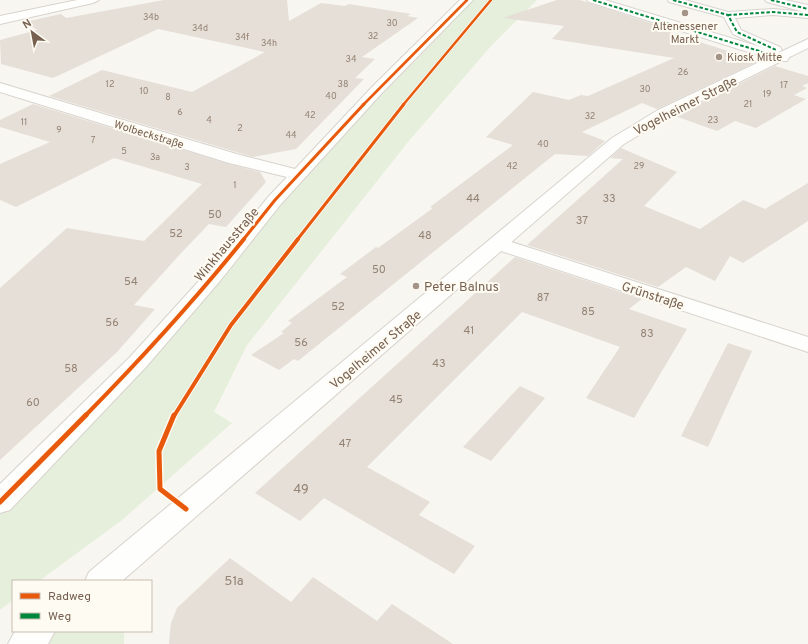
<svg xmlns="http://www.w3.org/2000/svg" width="808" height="644" viewBox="0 0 808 644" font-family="Overpass,sans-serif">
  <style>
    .green { fill: #e5efdb }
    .building { fill: #e5dfd7 }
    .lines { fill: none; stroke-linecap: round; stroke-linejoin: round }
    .pedestrian-casing { stroke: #d8d3cd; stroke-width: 2 }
    .minor-casing { stroke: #d8d3cd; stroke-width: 2 }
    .secondary-casing { stroke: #d8d3cd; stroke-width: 2 }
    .pedestrian { fill: #fefefd; fill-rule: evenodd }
    .minor { fill: #fefefd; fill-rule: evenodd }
    .secondary { fill: #fefefd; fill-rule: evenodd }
    .quiet { stroke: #00873e; stroke-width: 2; stroke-dasharray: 3.5 2; stroke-linecap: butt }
    .cycleway-far3-casing { stroke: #fefbf3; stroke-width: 4 }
    .cycleway-far2-casing { stroke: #fefbf3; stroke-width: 5 }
    .cycleway-far1-casing { stroke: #fefbf3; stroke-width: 6 }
    .cycleway-casing { stroke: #fefbf3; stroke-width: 8 }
    .cycleway-far3 { stroke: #e8590c; stroke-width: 2.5 }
    .cycleway-far2 { stroke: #e8590c; stroke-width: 3 }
    .cycleway-far1 { stroke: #e8590c; stroke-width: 4 }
    .cycleway { stroke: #e8590c; stroke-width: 5 }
    .poi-dot { fill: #a49487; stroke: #fefbf3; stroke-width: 1.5 }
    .labels { text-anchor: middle; stroke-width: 4; stroke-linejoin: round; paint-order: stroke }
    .far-number-label { font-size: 9px; fill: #948273 }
    .far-poi-label { font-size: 11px; fill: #77604f; stroke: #fefbf3 }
    .far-street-label { font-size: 11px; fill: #77604f; stroke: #fefbf3 }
    .number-label { font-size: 11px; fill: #948273 }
    .street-label { font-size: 13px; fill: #77604f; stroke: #fefbf3 }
    .poi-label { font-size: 13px; fill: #77604f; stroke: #fefbf3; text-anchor: start }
    .near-number-label { font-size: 13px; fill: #948273 }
  </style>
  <rect width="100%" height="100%" fill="#f8f6f0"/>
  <g class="green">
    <polygon points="472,0 537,0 491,46 408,142 247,345 214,412 232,423 122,520 39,581 13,581 13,600 0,610 0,510 276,201"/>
    <polygon points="43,631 124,631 124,644 27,644"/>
  </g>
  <g class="building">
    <polygon points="164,0 287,0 289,21 321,3 345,6 349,4 411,14 407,16 418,18 362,57 375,59 355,78 364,79 296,149 253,157 49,96 102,70 192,92 265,52 158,29 53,78 1,64 0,40 37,30 25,22 61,14 66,18"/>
    <polygon points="557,0 580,0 660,26 656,28 759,61 657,109 642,103 582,132 605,141 588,156 555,154 298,361 294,359 279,370 251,355 284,333 281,332 292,323 288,321 347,277 340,274 376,247 378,248 433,208 430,207 513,145 486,137 533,92 569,100 581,95 588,96 674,58 552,39 564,26 503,18"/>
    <polygon points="775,66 808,76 808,83 802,86 807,88 794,95 806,99 756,128 735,121 717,131 675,116"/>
    <polygon points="33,104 229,164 260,172 266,182 226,227 209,224 183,251 134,305 155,309 117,352 0,460 0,288 67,228 144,241 202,184 114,158 16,207 0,200 0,164 50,142 0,127 0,120"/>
    <polygon points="621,148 677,172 644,206 700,229 743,200 765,209 808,183 808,221 743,263 730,256 715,281 686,267 658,287 527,245 623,159 610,158"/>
    <polygon points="515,257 642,299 629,309 687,329 634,418 586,398 620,347 522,312 367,467 430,502 419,515 475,546 454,574 324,498 300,521 255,493"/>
    <polygon points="728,343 752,351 708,447 681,436"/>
    <polygon points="520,386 545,398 491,461 463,447"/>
    <polygon points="230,558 291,602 313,577 377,621 392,604 453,644 169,644 171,623 177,608"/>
  </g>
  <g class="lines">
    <defs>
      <polygon id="pedestrian" points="668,0 685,0 728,12 773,9 808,12 808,18 773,15 735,18 741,30 780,47 782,50 776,54 733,34 724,17 669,2"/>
      <g id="minor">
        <polygon points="77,0 99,0 93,3 0,24 0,16"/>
        <polygon points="460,0 473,0 382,93 281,204 220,281 146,367 10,510 0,513 0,484 130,357 206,273 269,196 287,177 229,163 0,92 0,83 240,155 295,169 372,87"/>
        <polygon points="587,0 605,0 787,55 789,58 787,61 777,61 589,2"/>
        <polygon points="765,0 785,0 808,5 808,13 767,2"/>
        <polygon points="499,238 808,337 808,352 492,248 489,244 492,240"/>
      </g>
      <g id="secondary">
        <polygon points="808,39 808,48 669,117 624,144 122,581 85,581 89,572 612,138 658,110"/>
        <polygon points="15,631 55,631 48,644 8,644"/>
      </g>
    </defs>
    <use href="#pedestrian" class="pedestrian-casing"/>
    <use href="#minor" class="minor-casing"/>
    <use href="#secondary" class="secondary-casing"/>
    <use href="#pedestrian" class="pedestrian"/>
    <use href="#minor" class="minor"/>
    <use href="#secondary" class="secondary"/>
    <g class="quiet">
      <polyline points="593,0 782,58"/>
      <polyline points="673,0 728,15 737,32 776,50"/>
      <polyline points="771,0 808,9"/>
      <polyline points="728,15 773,12 808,15"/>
    </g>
    <defs>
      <g id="cycleway-far3">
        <polyline points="363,105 467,0"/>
        <polyline points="403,105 491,0"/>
      </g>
      <g id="cycleway-far2">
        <polyline points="243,240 275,200 364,104"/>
        <polyline points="297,240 404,104"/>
      </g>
      <g id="cycleway-far1">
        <path d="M 85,416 C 141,359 194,301 244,239"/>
        <polyline points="174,416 231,325 298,239"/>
      </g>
      <g id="cycleway">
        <polyline points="174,415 159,451 160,489 186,509"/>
        <polyline points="0,502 86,415"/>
      </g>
    </defs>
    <use href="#cycleway-far3" class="cycleway-far3-casing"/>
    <use href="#cycleway-far2" class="cycleway-far2-casing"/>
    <use href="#cycleway-far1" class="cycleway-far1-casing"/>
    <use href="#cycleway" class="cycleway-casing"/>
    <use href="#cycleway-far3" class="cycleway-far3"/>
    <use href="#cycleway-far2" class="cycleway-far2"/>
    <use href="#cycleway-far1" class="cycleway-far1"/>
    <use href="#cycleway" class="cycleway"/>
  </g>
  <g class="poi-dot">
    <circle cx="685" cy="13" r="4"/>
    <circle cx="719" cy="57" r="4"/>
    <circle cx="416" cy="286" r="4"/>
  </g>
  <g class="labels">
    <g class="far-number-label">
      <text x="151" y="20">34b</text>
      <text x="392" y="26">30</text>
      <text x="200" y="31">34d</text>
      <text x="373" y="39">32</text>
      <text x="242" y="40">34f</text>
      <text x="269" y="46">34h</text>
      <text x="351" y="62">34</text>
      <text x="683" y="75">26</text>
      <text x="110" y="87">12</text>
      <text x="343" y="87">38</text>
      <text x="784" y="88">17</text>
      <text x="645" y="92">30</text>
      <text x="144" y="94">10</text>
      <text x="767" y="97">19</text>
      <text x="331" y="99">40</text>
      <text x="168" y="100">8</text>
      <text x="748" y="107">21</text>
      <text x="180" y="115">6</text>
      <text x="310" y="118">42</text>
      <text x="590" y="119">32</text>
      <text x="209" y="123">4</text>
      <text x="713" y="123">23</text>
      <text x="24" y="125">11</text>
      <text x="240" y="131">2</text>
      <text x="59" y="133">9</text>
      <text x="291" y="138">44</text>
      <text x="93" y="143">7</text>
      <text x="543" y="147">40</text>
      <text x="124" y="154">5</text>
      <text x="155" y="160">3a</text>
      <text x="512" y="169">42</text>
      <text x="639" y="169">29</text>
      <text x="187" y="170">3</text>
      <text x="235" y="188">1</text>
    </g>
    <g class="far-poi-label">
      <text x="685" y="30">Altenessener<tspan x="685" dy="13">Markt</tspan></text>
      <text x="727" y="61" text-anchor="start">Kiosk Mitte</text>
    </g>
    <g class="far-street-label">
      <text transform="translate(149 134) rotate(17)" y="4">Wolbeckstraße</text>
    </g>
    <g class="number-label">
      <text x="473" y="202">44</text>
      <text x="609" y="202">33</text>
      <text x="215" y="218">50</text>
      <text x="582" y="224">37</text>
      <text x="176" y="237">52</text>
      <text x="425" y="239">48</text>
      <text x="379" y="273">50</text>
      <text x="131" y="285">54</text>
      <text x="543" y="301">87</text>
      <text x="338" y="310">52</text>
      <text x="588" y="315">85</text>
      <text x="112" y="326">56</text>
      <text x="469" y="334">41</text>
      <text x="647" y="337">83</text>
      <text x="301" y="346">56</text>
      <text x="439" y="367">43</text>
      <text x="71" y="372">58</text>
      <text x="396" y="403">45</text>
      <text x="33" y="406">60</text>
      <text x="345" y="447">47</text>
    </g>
    <g class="street-label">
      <text transform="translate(685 105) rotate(-27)" y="5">Vogelheimer Straße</text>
      <text transform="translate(226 244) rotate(-50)" y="5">Winkhausstraße</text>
      <text transform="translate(653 295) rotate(18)" y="5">Grünstraße</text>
      <text transform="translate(375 349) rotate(-40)" y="5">Vogelheimer Straße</text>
    </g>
    <g class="poi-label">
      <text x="424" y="291">Peter Balnus</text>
    </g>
    <g class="near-number-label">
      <text x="301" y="493">49</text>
      <text x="234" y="585">51a</text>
    </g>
  </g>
  <rect x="12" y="580" width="140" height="52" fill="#fefbf3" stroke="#c8bdb1"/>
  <rect x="20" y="593" width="20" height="6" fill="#e8590c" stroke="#c8bdb1"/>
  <text x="48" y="600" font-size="12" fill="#77604f">Radweg</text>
  <rect x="20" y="613" width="20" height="6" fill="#00873e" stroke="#c8bdb1"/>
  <text x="48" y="620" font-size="12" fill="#77604f">Weg</text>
  <g transform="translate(32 32) rotate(328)" stroke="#fefbf3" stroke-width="3" paint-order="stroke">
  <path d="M0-3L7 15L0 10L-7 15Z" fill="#77604f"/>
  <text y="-6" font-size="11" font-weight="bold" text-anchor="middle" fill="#77604f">N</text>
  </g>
</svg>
